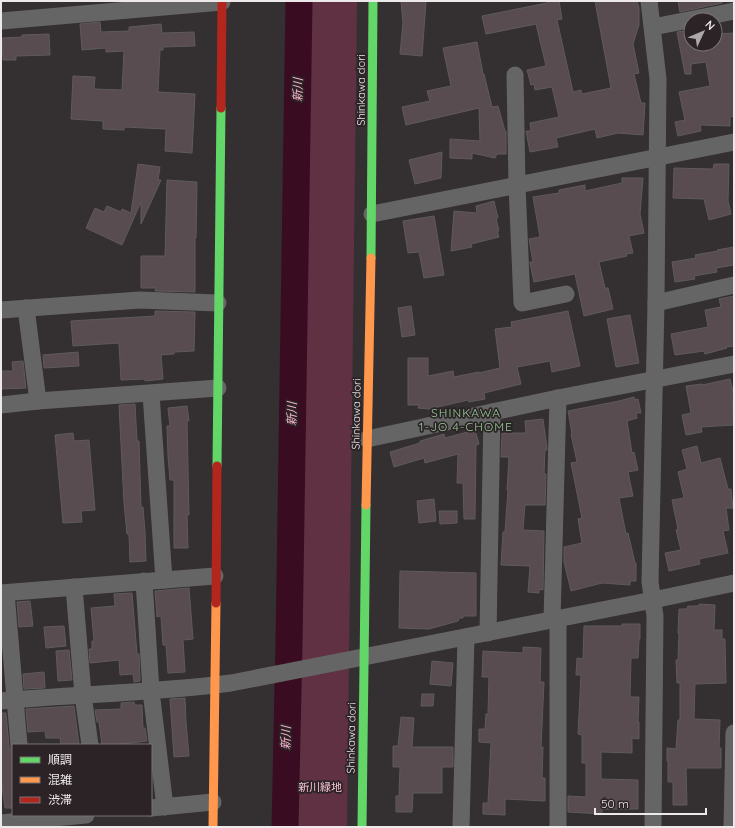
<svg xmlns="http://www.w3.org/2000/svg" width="735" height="828" viewBox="0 0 735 828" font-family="Quicksand,'Noto Sans JP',sans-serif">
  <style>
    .green { fill: #5f3143 }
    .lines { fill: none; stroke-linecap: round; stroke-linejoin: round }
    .river { stroke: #390c22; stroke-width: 27 }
    .building { fill: #584c50; stroke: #5f5a5c }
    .street { stroke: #666565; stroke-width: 17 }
    .fast { stroke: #63d668; stroke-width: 9 }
    .slow { stroke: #ff974d; stroke-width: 9 }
    .jam { stroke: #b3261e; stroke-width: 9 }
    .labels { text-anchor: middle; stroke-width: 3.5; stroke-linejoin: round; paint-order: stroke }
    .street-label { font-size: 11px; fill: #ede8e9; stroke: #2b2326 }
    .park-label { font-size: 11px; fill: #f9c2d5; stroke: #2b2326 }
    .water-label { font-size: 12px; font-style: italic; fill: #f9b2cc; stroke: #2b2326 }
    .neighbourhood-label { font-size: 12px; letter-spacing: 1px; fill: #95d097; stroke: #2b2326 }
  </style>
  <rect width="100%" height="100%" fill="#342f31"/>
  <polygon class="green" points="305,1 357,1 347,827 293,827 302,299"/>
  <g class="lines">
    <polyline class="river" points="285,827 289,643 299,1"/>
  </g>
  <g class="building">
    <polygon points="401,1 426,1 422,56 400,54 403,23"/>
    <polygon points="547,1 559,1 562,19 557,20 573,92 581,90 582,94 611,88 595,1 637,1 639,8 639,25 633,44 639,73 634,74 641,103 645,103 643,135 618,133 597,138 595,129 556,138 558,147 530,152 526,131 531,131 530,123 559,117 552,87 535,90 534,84 531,85 527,70 546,66 536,24 486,34 482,16 547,3"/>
    <polygon points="678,1 722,1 722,3 680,12"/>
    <polygon points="100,22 101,32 129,31 129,27 161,24 162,33 194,32 195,46 163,47 163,50 160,50 158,92 195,94 192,153 165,151 166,129 124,127 124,130 103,129 103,121 71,119 73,76 95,77 94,89 122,90 124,51 106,52 106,48 82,50 80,24"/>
    <polygon points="691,30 691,44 715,44 715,34 734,33 734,116 730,117 730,126 700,125 701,131 678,136 675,122 685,120 679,92 710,86 706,62 691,64 691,74 685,74 677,32"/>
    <polygon points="49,34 50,55 16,56 16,60 3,60 2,38 22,37 22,35"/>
    <polygon points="477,42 483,74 484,74 492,107 498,106 505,131 506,131 506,154 497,154 495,158 472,153 472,159 450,158 450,139 480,141 479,108 406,125 402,107 430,101 427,91 451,86 443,48"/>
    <polygon points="442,152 441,178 415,184 409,160"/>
    <polygon points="138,164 160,167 158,180 161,180 141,224 141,202 122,245 86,228 95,208 104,212 107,206 121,212 122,209 131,213"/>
    <polygon points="714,164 729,164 728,201 731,214 709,220 704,199 673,198 674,168 713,169"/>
    <polygon points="622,178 643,178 640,214 644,233 629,236 633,253 626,254 627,256 599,262 605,288 608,288 613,309 584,316 575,274 534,282 530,263 530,262 533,262 529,239 540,237 533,197 559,193 559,190 585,185 585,191 622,183"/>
    <polygon points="167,180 197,182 196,238 195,238 195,292 155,291 156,288 141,288 141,256 165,256"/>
    <polygon points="494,201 498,218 496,218 499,231 497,231 499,237 471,244 472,247 451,251 454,211 477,213 476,206"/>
    <polygon points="434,216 444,275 424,278 419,252 408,253 403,221"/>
    <polygon points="734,247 734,265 716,268 717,272 694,276 695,279 675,282 672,262 696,258 695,255 718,251 717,250"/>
    <polygon points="734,296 734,346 726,347 727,348 705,354 704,351 675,355 671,334 708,327 705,310 721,307 719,299"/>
    <polygon points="411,306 415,335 402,337 398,308"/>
    <polygon points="155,311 195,312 194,351 174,352 174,354 161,355 163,379 145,381 145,379 121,380 119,343 73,346 71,321 155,316"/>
    <polygon points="568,311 580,366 552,372 550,361 517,367 521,384 484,393 485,399 469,402 468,400 429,409 418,408 419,405 408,405 408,358 428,358 428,376 453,371 454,377 479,372 479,373 500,368 495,329 512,327 511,322"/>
    <polygon points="630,315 639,363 616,367 607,319"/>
    <polygon points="78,352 79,366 44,368 43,355"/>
    <polygon points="23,361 26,388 1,389 1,371 13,371 12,362"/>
    <polygon points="730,379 734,395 734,396 732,397 734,425 701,427 702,432 686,435 682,415 691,413 686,386 702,384 702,385"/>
    <polygon points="634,397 635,400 638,399 641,413 636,413 637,418 627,421 632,453 634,452 638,470 628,472 633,496 619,498 626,534 628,533 635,563 636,563 636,581 630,581 630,585 602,583 571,591 564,562 564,547 582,543 578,519 582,518 571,463 577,462 571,434 572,434 568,411 619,401"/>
    <polygon points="135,404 137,441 139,441 141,507 143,507 145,532 146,561 130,562 129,534 127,534 124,503 119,405"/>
    <polygon points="187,406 189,421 187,421 189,515 187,515 188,548 174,548 174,480 170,480 168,456 167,426 170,426 168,408"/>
    <polygon points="543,419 547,448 547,450 545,450 544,474 546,474 545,505 525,505 523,530 544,531 543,590 539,589 539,593 528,592 530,566 501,565 503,532 505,532 508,490 507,490 509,457 501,457 502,433 526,433 525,421"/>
    <polygon points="475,430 479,444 476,445 475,519 464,519 463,483 457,483 458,454 425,463 424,458 394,467 390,452 420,443 420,441 444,434 445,438"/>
    <polygon points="73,433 74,441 89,440 95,510 81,511 82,522 63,523 55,435"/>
    <polygon points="697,446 701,463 720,458 728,489 731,489 733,508 726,508 729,530 723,531 728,553 699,559 700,564 669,571 665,553 681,550 676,530 678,529 672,500 684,498 678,472 687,469 682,450"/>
    <polygon points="434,499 436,521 419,523 417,501"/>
    <polygon points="439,511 457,511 457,523 440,524"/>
    <polygon points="400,571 476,573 476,616 463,616 463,618 459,618 458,621 429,629 399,628"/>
    <polygon points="189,588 193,639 183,640 185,672 168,673 166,645 163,645 161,616 157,617 155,591"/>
    <polygon points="132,593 137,654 139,654 140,681 134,682 133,674 120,675 119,660 90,663 89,649 92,649 92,641 94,641 91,608 115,606 114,594"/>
    <polygon points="30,601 33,626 19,627 17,602"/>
    <polygon points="699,604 715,605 714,630 722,630 722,639 725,639 726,683 695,684 694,719 720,720 719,748 721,748 721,768 686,768 687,805 673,805 673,782 668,782 668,761 667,761 667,748 676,749 678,720 680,720 680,683 677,683 676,660 678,660 679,634 678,633 679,609 687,609 688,606 699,606"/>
    <polygon points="622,624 640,624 640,639 639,639 638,658 631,658 630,697 639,697 638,722 639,722 639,739 632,738 632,753 601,752 601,779 638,780 638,809 602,809 602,814 568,812 568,796 586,797 586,763 582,763 582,735 578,734 581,675 576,675 577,658 583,659 584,626 622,626"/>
    <polygon points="64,626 66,646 46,648 44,627"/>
    <polygon points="523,647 541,648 540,682 544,682 541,747 543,747 542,778 545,778 545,801 505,799 505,815 483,814 483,803 488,803 491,743 479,742 479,729 485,729 486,714 488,714 489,677 482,677 483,651 523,653"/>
    <polygon points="69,650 72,680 58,681 56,651"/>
    <polygon points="432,661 453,663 451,686 430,684"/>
    <polygon points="44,672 45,688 24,689 23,674"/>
    <polygon points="422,694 434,694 433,706 421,706"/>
    <polygon points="185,698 186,722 189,756 174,757 170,699"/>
    <polygon points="134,702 135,705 142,705 143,728 145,728 147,741 113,745 102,745 99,722 97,722 95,710 121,709 121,703"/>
    <polygon points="74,706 79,745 61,745 60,738 46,738 45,731 28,732 26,709"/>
    <polygon points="1,713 6,713 9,746 13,754 13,808 5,808 2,786 1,786"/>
    <polygon points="401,717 414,718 412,747 453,747 453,767 442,767 442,793 413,793 412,812 396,812 396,796 399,796 400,767 393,767 393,746 398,746"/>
  </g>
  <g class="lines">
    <g class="street">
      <polyline points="649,1 658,79 656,303 650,582 655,616 653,827"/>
      <polyline points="1,21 222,2"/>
      <polyline points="653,27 734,11"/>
      <polyline points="515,75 517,185 522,303 566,294"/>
      <polyline points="372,214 734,142"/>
      <polyline points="656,303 734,285"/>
      <polyline points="26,308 38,401"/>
      <polyline points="1,310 140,300 218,303"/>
      <polyline points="151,394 164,580"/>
      <polyline points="1,405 38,401 218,388"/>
      <polyline points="367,439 558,398 734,364"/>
      <polyline points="144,581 151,691 165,807"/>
      <polyline points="74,587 83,695 90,745"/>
      <polyline points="1,593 215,576"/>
      <polyline points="6,593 19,745"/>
      <polyline points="552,620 558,398"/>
      <polyline points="488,633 492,412"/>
      <path d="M 1,701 C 78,694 155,693 231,683 L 653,600 L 734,583"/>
      <polyline points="151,808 213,802"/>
      <polyline points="1,823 86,815"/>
      <polyline points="461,827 466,637"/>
      <polyline points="558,827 558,619"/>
      <polyline points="732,827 734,733"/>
    </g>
    <g class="fast">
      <polyline points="371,258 373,1"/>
      <polyline points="217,466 221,108"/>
      <polyline points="362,827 366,505"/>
    </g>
    <g class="slow">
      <polyline points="366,505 371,258"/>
      <polyline points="213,827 216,603"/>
    </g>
    <g class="jam">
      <polyline points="221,108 222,1"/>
      <polyline points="216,603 217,466"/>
    </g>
  </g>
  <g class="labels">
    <g class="street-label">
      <text transform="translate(361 90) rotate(-90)" y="4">Shinkawa dori</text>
      <text transform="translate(356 414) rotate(-89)" y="4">Shinkawa dori</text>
      <text transform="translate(351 738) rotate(-89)" y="4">Shinkawa dori</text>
    </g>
    <g class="park-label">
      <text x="320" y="791">新川緑地</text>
    </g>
    <g class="water-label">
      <text transform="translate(298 90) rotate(-89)" y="4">新川</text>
      <text transform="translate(292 414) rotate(-89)" y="4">新川</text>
      <text transform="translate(286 738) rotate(-89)" y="4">新川</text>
    </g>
    <g class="neighbourhood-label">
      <text x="466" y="417">SHINKAWA<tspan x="466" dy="14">1-JO 4-CHOME</tspan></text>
    </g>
  </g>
  <rect width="735" height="828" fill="none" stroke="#ede8e9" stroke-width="4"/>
  <rect x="12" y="744" width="140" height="72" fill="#2b2326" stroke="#797274"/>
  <rect x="20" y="757" width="20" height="6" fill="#63d668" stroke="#797274"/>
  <text x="48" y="764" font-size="12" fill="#ede8e9">順調</text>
  <rect x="20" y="777" width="20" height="6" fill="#ff974d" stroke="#797274"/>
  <text x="48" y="784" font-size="12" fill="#ede8e9">混雑</text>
  <rect x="20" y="797" width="20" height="6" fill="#b3261e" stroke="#797274"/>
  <text x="48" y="804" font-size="12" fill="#ede8e9">渋滞</text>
  <g transform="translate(703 32) rotate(46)"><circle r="19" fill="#2b2326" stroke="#797274"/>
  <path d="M0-3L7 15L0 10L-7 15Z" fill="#aca7a9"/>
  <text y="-6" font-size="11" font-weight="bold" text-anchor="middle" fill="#ede8e9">N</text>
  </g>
  <path d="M595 808v6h111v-6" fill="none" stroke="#ede8e9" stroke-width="2"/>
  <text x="601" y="808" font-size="12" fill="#ede8e9" stroke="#2b2326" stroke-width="3" paint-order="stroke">50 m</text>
</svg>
